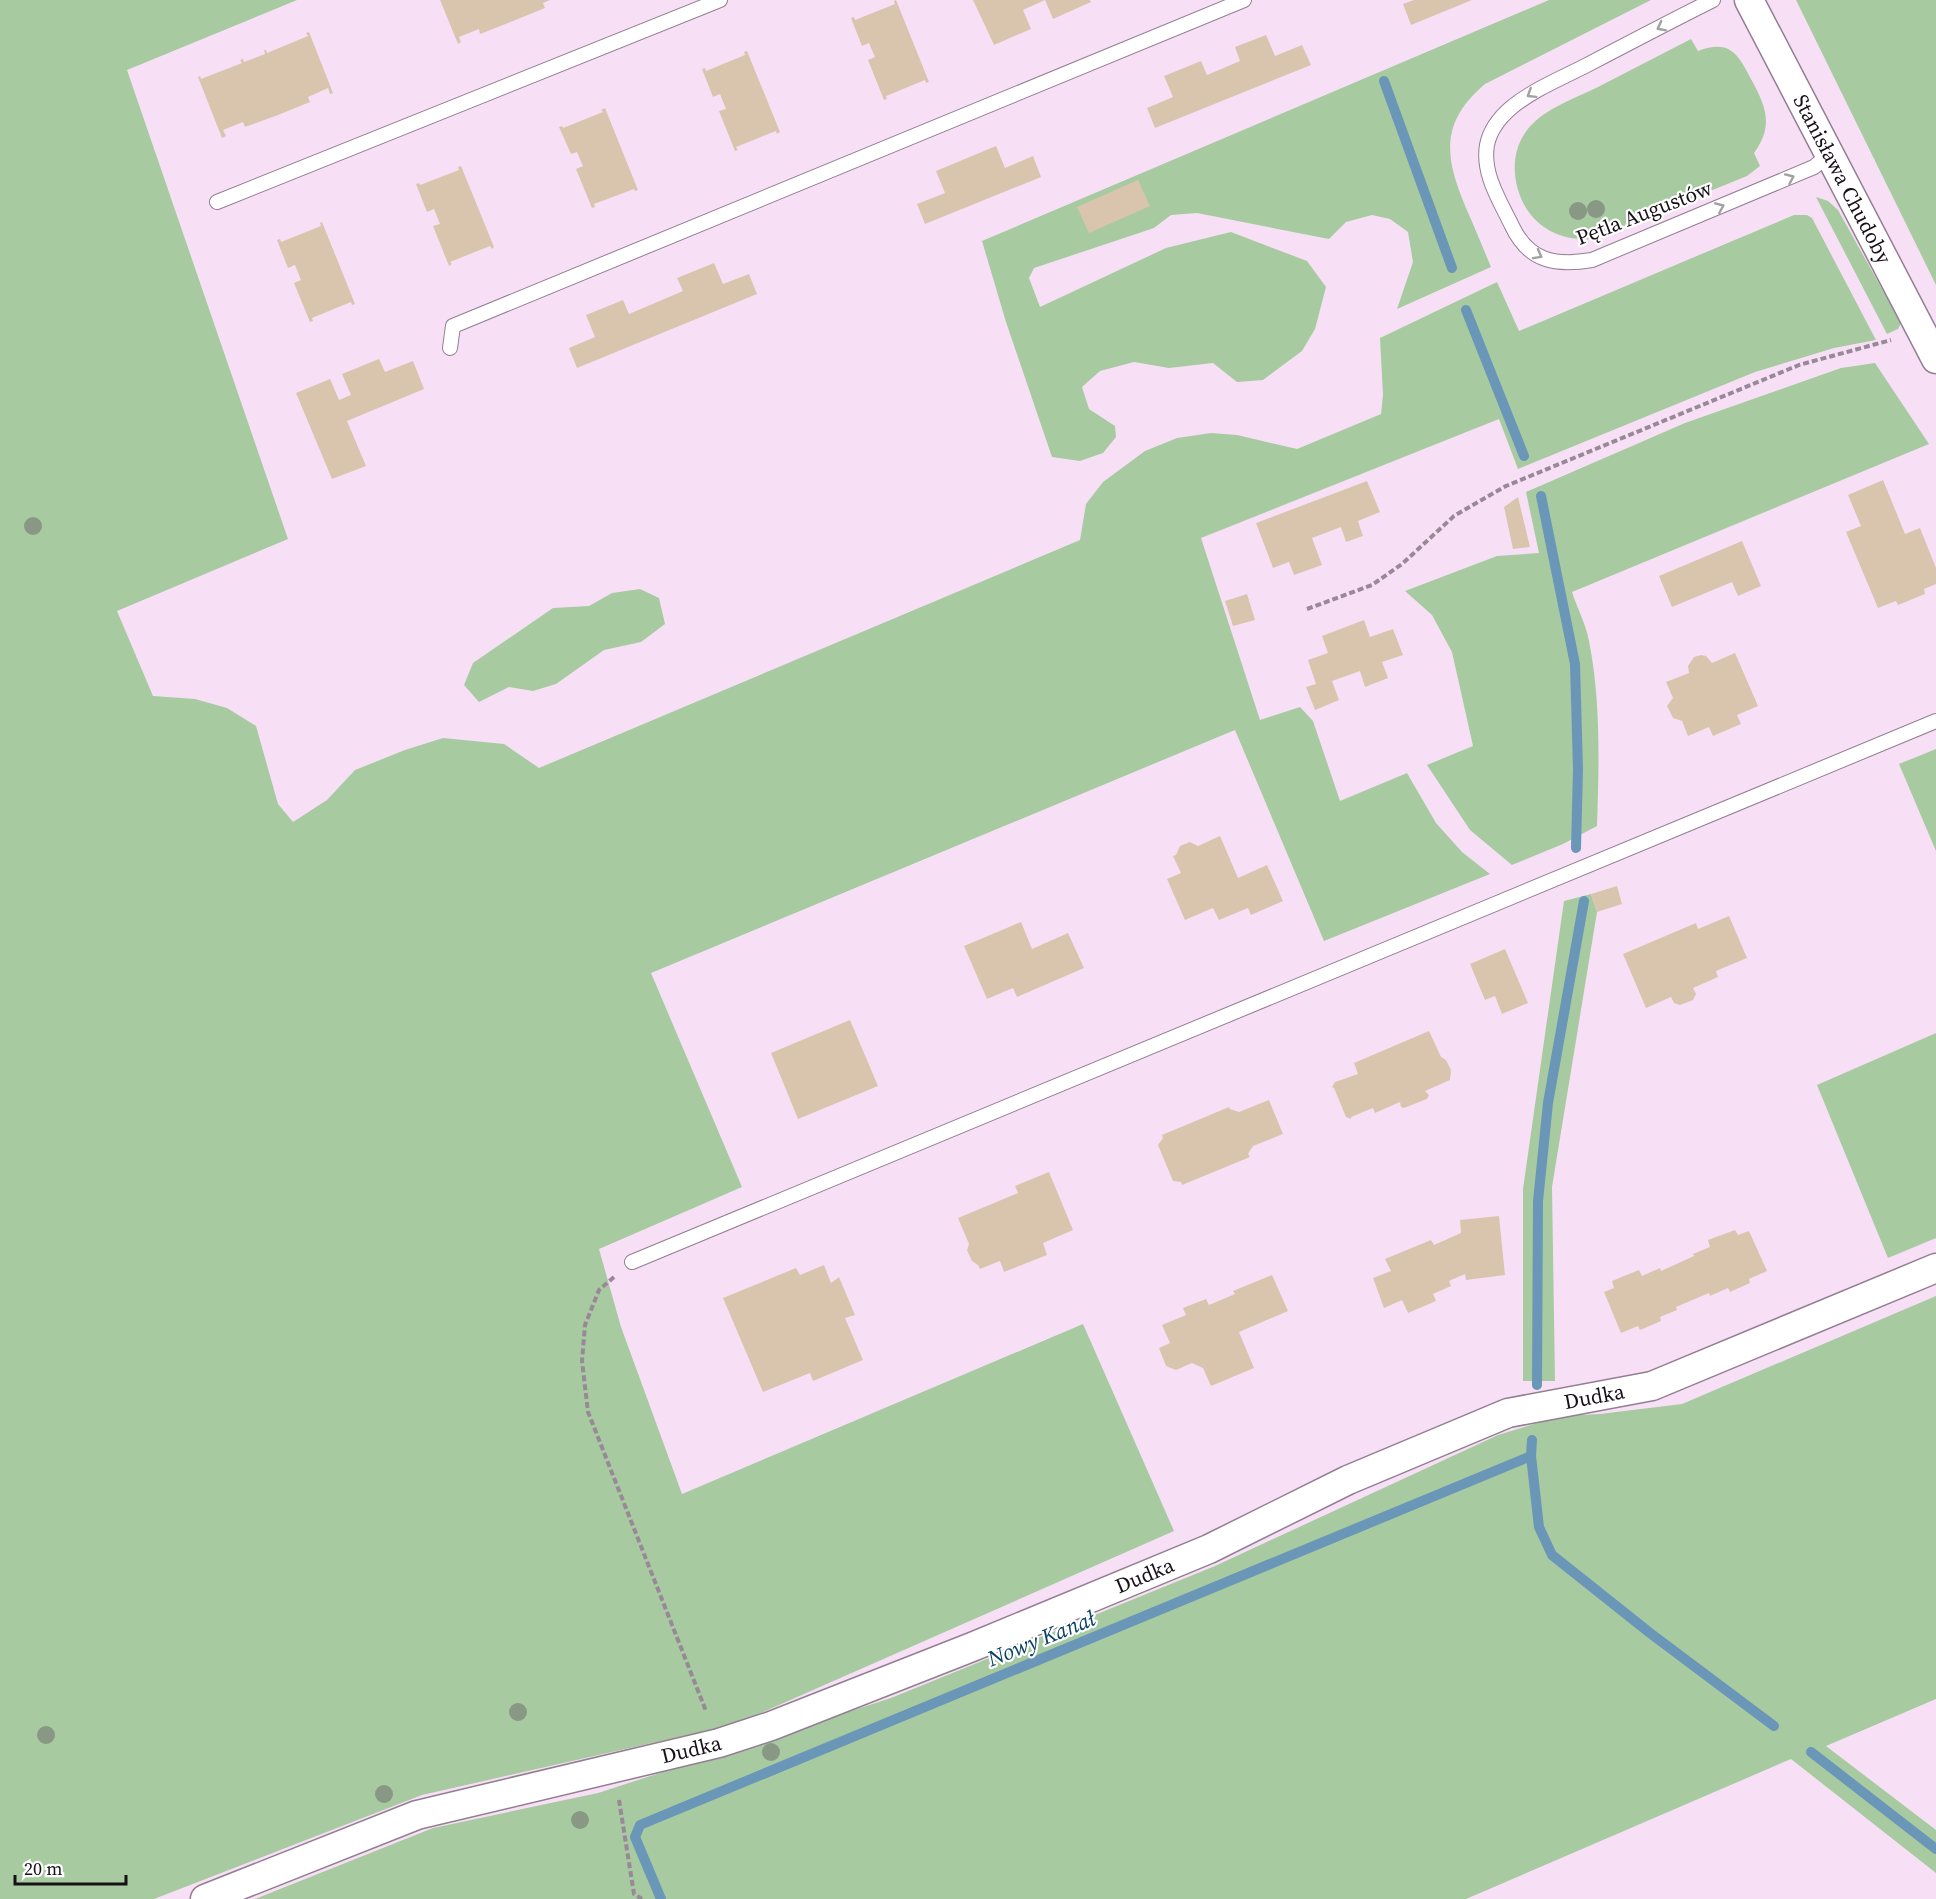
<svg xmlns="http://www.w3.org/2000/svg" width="1936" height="1899" viewBox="0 0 1936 1899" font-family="'Source Serif 4',serif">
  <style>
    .green { fill: #a7caa1 }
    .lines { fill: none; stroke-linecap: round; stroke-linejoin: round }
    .stream { stroke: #6a96b8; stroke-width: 10 }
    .building { fill: #d9c5ae }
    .lane-casing { stroke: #937e92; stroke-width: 16 }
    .street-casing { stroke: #937e92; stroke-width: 31 }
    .path { stroke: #998898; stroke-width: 4; stroke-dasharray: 6 3; stroke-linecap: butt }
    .lane { stroke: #fff; stroke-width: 14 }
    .street { stroke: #fff; stroke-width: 28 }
    .tree { fill: #889884 }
    .oneway { stroke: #a39fa2 }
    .labels { text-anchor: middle; stroke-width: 4.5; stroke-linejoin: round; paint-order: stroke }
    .street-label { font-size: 21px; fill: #181017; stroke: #fff }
    .water-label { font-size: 22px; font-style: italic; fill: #0a4264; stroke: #fff }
  </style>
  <rect width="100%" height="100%" fill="#f7e0f6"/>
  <g class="green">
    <polygon points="0,0 297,0 127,70 288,539 117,611 153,696 195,699 227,708 256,726 278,804 293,822 327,800 355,770 405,750 443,738 504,744 539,768 1080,540 1086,504 1103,482 1145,451 1177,438 1211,433 1237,435 1297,449 1381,414 1383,395 1380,338 1497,282 1519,331 1794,215 1807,215 1812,218 1876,340 1834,348 1755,372 1518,469 1499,419 1201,538 1260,720 1300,707 1313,721 1340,801 1407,773 1436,823 1462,852 1490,874 1324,941 1235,730 651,973 742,1187 599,1249 621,1327 682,1494 1083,1324 1174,1531 736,1724 422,1795 154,1899 0,1899"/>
    <path d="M 1549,0 L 1651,0 L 1485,84 C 1439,123 1445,158 1466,208 C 1475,228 1483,248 1491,267 L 1397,309 L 1413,262 L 1408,232 L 1390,219 L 1372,215 L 1346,222 L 1329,239 L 1197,213 L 1171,215 L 1154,228 L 1034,268 L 1029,278 L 1040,307 L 1166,248 L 1231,232 L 1307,261 L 1326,287 L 1315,329 L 1302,351 L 1263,380 L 1237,382 L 1213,363 L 1169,368 L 1134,362 L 1100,371 L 1082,387 L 1089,409 L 1115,426 L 1116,437 L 1103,453 L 1080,461 L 1052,457 L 1006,322 L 982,241 Z"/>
    <polygon points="1796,0 1936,0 1936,285"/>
    <path d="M 1691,39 L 1698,51 C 1730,39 1738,54 1751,79 C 1766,106 1774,126 1754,153 L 1760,166 L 1747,176 L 1592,239 C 1566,241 1543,232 1528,211 C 1513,189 1509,156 1525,133 C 1540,110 1574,99 1598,87 C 1629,71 1660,55 1691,39 Z"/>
    <polygon points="1816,197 1828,201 1838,210 1901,323 1898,329 1887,334"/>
    <path d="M 1875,363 L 1929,444 L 1572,592 C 1577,608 1586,624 1589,641 C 1601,702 1599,763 1597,826 L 1563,844 L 1512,865 L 1470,830 L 1427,765 L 1473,746 L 1452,652 L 1432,615 L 1405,591 L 1497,556 L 1539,553 L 1526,492 L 1685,423 L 1841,368 Z"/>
    <polygon points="640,589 659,598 665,624 641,642 604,650 556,684 533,691 509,687 479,702 464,685 473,663 553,608 589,606 612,593"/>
    <polygon points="1936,749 1936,851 1899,764"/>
    <polygon points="1591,894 1597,912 1552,1187 1555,1381 1523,1381 1523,1189 1564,901"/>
    <polygon points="1936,1033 1936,1238 1888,1258 1817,1085"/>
    <polygon points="1936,1296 1936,1699 1826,1746 1936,1830 1936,1873 1791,1759 1466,1899 255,1899 433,1828 598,1793 891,1698 1215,1566 1498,1435 1560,1416 1600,1414 1682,1404"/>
  </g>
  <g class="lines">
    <g class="stream">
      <polyline points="1384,81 1452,268"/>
      <polyline points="1466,310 1524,456"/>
      <polyline points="1541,496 1575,664 1578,769 1576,848"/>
      <polyline points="1537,1385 1538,1201 1548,1103 1584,901"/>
      <polyline points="1532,1440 1531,1456 1539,1527 1552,1555 1650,1633 1774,1726"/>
      <polyline points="1811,1752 1936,1849"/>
      <polyline points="661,1899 635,1837 640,1825 1531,1456"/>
    </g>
  </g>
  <g class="building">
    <polygon points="440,0 550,0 543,3 545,8 513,21 480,34 479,29 459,37 461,42 458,44"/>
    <polygon points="896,0 929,82 926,83 925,80 886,96 887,99 884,100 868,60 875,57 869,43 862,46 851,18 854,17 855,20 895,4 894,1"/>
    <polygon points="973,0 1090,0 1091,2 1053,19 1045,0 1023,10 1031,29 994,45"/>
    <polygon points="1414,0 1472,0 1411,25 1403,4"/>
    <polygon points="309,32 333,93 330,94 328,88 308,97 310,102 278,115 245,127 243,122 223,130 226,136 222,138 198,77 200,76 201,79 242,63 240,60 243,59 244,62 265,54 264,50 266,50 267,53 308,36 306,33"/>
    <polygon points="1266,35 1275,56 1302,45 1311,65 1155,128 1147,108 1173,97 1164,76 1201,61 1207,75 1240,61 1235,47"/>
    <polygon points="747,51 780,132 777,134 776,131 736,147 738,150 735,151 719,111 726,109 720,94 713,97 702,69 705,68 706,71 745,55 744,52"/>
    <polygon points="605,108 638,190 635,191 634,189 594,204 595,207 592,208 576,169 583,166 577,152 571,154 559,127 562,126 563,128 603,112 601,110"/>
    <polygon points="996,146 1005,168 1033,156 1041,177 925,224 917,204 945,193 936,171"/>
    <polygon points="461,166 494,247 492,249 490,246 450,262 452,264 449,266 433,226 440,224 434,209 427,212 416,184 419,183 420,185 459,170 458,167"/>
    <polygon points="1138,180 1150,206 1089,233 1077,207"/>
    <polygon points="322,222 355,304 352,305 351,302 312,318 313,321 310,322 294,283 301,280 295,265 288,268 277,240 280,239 281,242 321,226 320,223"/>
    <polygon points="714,263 723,284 749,274 757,294 577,368 569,348 595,337 586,315 623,300 629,314 683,291 677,278"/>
    <polygon points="379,359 385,372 413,361 424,389 347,421 366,466 332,479 296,393 330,379 339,400 351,395 342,374"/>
    <polygon points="1883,480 1905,534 1920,528 1936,568 1936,584 1924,589 1925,594 1898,605 1896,601 1878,608 1846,532 1861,526 1848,495"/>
    <polygon points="1367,481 1380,512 1358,521 1363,536 1346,542 1341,527 1312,538 1322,565 1294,575 1289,562 1273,568 1256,523"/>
    <polygon points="1518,497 1530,547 1513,549 1504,507"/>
    <polygon points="1742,541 1761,586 1738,596 1732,582 1672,607 1659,576"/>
    <polygon points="1247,594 1255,620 1233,626 1225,601"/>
    <polygon points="1364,620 1370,637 1393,629 1403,655 1382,662 1388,678 1365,687 1360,671 1332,681 1339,700 1315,710 1306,687 1316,684 1308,660 1328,653 1322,636"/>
    <polygon points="1735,653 1758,706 1737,715 1741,724 1713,736 1709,727 1688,736 1682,721 1673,718 1667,706 1673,698 1666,682 1689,673 1688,666 1694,657 1701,655 1706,656 1712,663"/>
    <polygon points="1220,836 1238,878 1267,865 1283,901 1251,915 1248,908 1219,920 1213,908 1185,920 1167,879 1181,873 1173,856 1176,855 1180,846 1190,842 1198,846"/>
    <polygon points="1617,886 1622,904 1597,912 1591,894"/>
    <polygon points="1729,916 1747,958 1716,971 1718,977 1693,988 1696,994 1693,1000 1680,1005 1674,1003 1671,997 1646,1008 1623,954 1696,923 1698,929"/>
    <polygon points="1021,922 1032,949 1068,933 1084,968 1017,997 1013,988 987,999 964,946"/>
    <polygon points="1505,949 1528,1003 1502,1014 1495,996 1485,1000 1470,964"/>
    <polygon points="850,1020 878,1086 798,1119 771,1053"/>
    <polygon points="1429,1031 1441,1057 1446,1060 1451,1070 1450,1080 1425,1091 1429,1095 1427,1099 1404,1108 1401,1107 1400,1102 1375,1113 1373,1108 1351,1117 1351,1119 1346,1117 1334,1088 1332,1087 1335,1082 1358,1074 1354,1063"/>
    <polygon points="1269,1100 1283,1134 1253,1146 1248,1154 1250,1157 1182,1185 1181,1182 1173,1181 1158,1145 1163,1138 1162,1135 1229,1107 1230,1109 1239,1112"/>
    <polygon points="1049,1172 1073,1230 1043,1243 1047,1255 1004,1272 1000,1261 980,1269 978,1265 972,1261 967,1250 969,1244 958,1218 1018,1193 1015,1186"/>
    <polygon points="1499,1216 1505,1275 1466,1280 1465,1274 1449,1281 1451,1286 1433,1294 1436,1301 1408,1313 1402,1300 1384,1308 1373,1278 1391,1271 1385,1259 1431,1240 1434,1245 1461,1233 1460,1220"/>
    <polygon points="1735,1230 1738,1235 1749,1231 1767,1271 1749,1279 1750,1283 1730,1292 1728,1288 1710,1296 1709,1293 1676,1307 1677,1310 1660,1317 1661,1321 1640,1330 1638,1326 1621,1333 1604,1292 1614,1288 1612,1281 1639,1270 1642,1276 1660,1268 1661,1271 1694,1256 1693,1254 1710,1247 1708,1240"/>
    <polygon points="824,1265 831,1283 839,1277 855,1315 845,1318 863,1360 813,1381 810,1373 763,1392 723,1298 796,1268 800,1275"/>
    <polygon points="1272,1275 1288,1311 1239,1332 1254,1368 1211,1386 1203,1368 1192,1363 1176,1370 1166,1366 1159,1348 1170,1343 1162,1325 1186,1315 1183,1308 1206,1299 1209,1305 1235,1294 1233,1291"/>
  </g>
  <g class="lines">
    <defs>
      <g id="lane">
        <path d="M 1713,0 C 1671,21 1629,43 1587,65 C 1562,78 1534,89 1512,107 C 1500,117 1490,130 1487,145 C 1482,174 1500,201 1512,226 C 1529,262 1556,266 1592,260 L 1814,167 L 1826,157 L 1827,150"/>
        <polyline points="217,202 720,0"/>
        <polyline points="450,348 453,326 1244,0"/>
        <polyline points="632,1262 1936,721"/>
      </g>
      <g id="street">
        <path id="s1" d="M 1749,0 L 1936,359"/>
        <path id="s2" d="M 205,1899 L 417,1815 L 719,1743 L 771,1726 L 972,1647 L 1209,1549 L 1348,1480 L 1508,1413 L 1652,1386 L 1936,1268"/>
      </g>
    </defs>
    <use href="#lane" class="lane-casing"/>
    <use href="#street" class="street-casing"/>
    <g class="path">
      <polyline points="1307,609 1372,585 1402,564 1454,516 1506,486 1799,365 1891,340"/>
      <polyline points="614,1277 599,1290 585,1325 582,1361 588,1412 706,1711"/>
      <polyline points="619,1800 634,1894 642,1899"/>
    </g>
    <use href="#lane" class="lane"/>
    <use href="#street" class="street"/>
  </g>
  <g class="tree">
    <circle cx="1596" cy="209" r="9"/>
    <circle cx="1578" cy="211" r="9"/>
    <circle cx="33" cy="526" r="9"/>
    <circle cx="518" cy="1712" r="9"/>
    <circle cx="46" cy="1735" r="9"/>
    <circle cx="771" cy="1752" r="9"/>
    <circle cx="384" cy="1794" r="9"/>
    <circle cx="580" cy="1820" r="9"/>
  </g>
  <defs><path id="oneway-chevron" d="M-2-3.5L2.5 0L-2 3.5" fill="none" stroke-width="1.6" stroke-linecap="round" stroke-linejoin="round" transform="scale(1.5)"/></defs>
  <g class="oneway">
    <use href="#oneway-chevron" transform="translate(1661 27) rotate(153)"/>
    <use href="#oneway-chevron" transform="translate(1531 94) rotate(148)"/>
    <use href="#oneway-chevron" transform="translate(1790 178) rotate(-24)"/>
    <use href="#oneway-chevron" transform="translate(1720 207) rotate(-23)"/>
    <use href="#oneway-chevron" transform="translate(1538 255) rotate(29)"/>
  </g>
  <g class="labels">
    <g class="street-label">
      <text dy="7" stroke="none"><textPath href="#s1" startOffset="202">Stanisława Chudoby</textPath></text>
      <text transform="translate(1644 213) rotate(-21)" y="7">Pętla Augustów</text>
      <text dy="7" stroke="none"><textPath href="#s2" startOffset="1482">Dudka</textPath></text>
      <text dy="7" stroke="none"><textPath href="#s2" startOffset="996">Dudka</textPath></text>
      <text dy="7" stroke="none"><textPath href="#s2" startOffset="510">Dudka</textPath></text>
    </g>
    <g class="water-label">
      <text transform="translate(1041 1638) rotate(-22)" y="8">Nowy Kanał</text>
    </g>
  </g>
  <path d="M15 1875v9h111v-9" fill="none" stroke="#181017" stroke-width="3"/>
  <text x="24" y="1875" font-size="18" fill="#181017" stroke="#ffffff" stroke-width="4.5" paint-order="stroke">20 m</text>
</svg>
